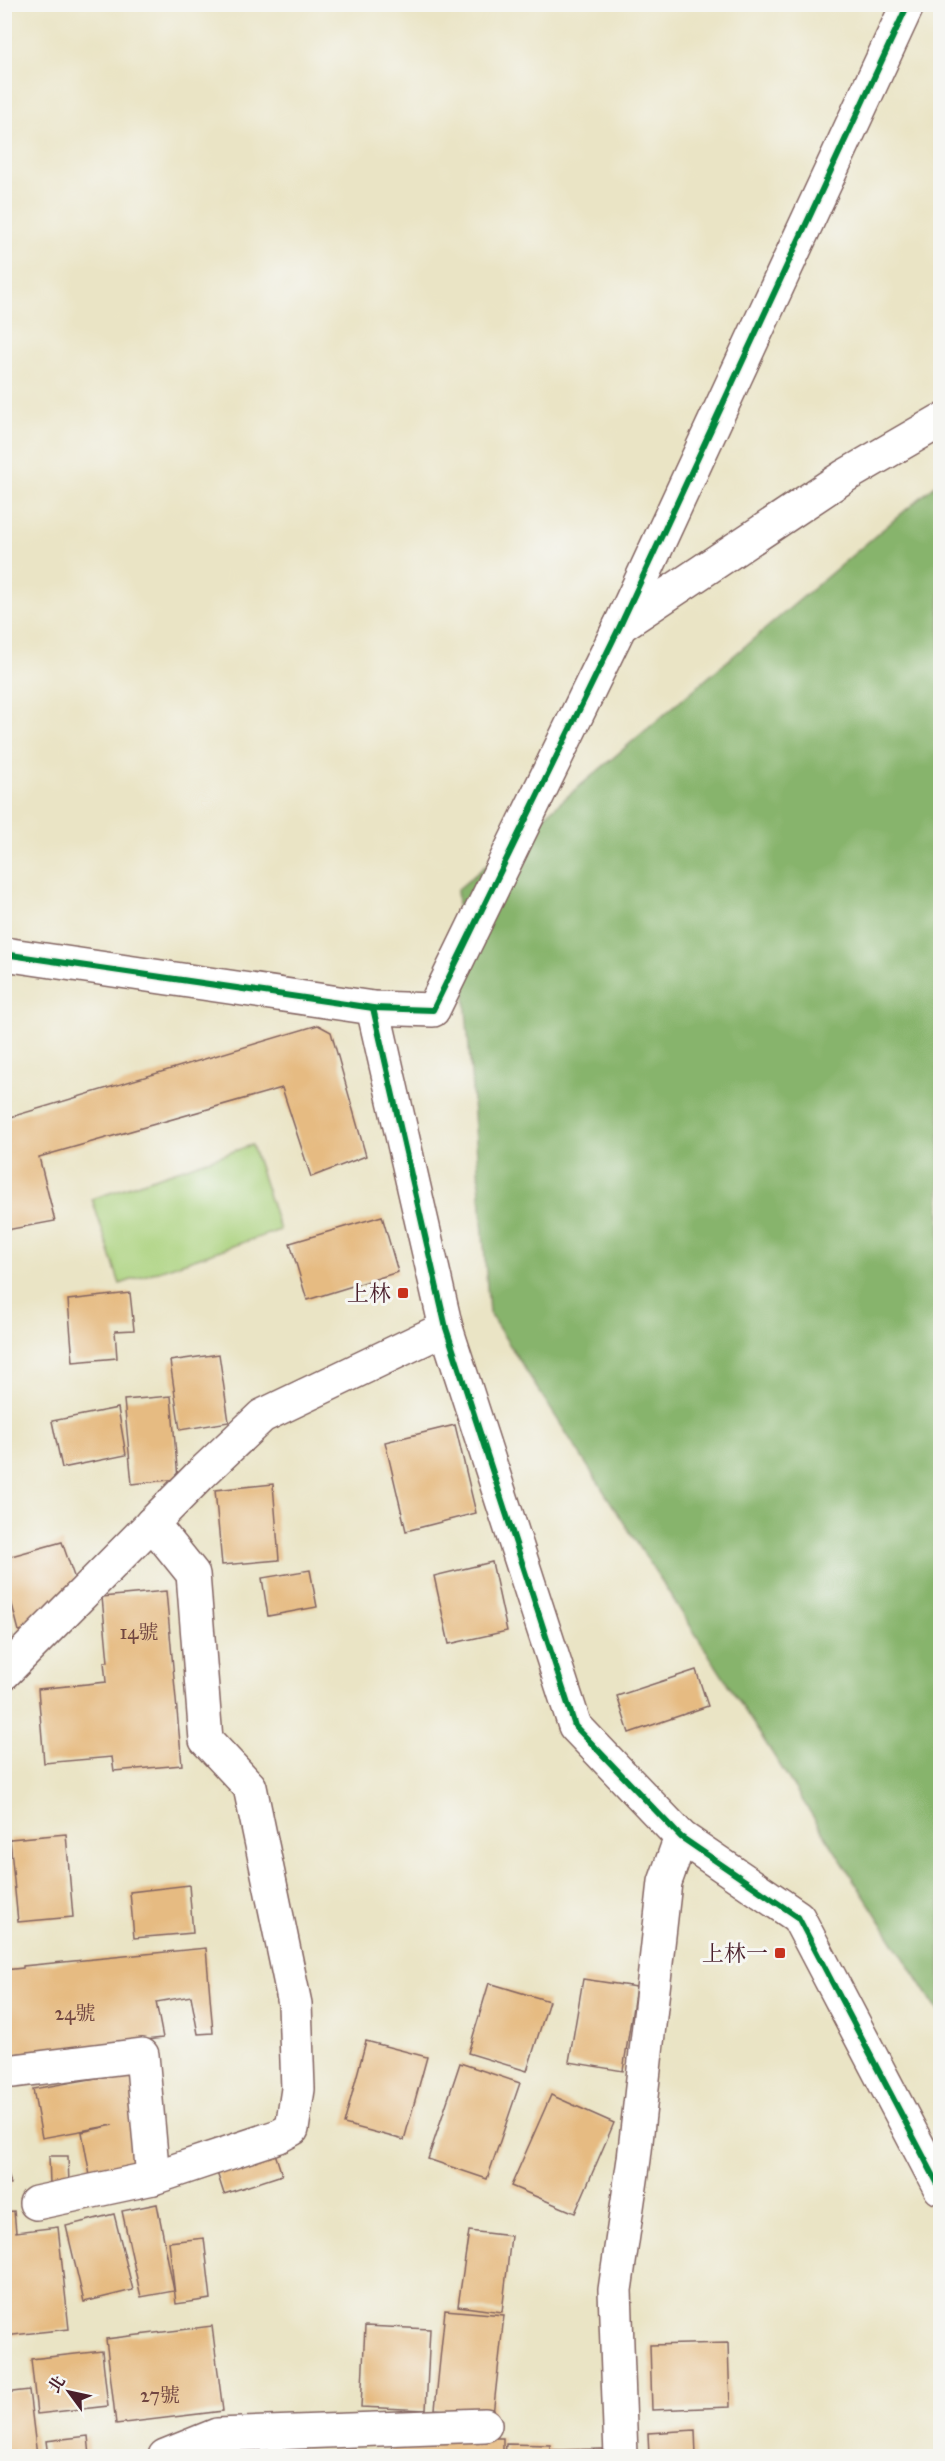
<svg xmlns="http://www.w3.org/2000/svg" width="945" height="2461" viewBox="0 0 945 2461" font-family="'IM FELL Great Primer','Noto Serif TC',serif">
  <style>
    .green { fill: #aad27d; stroke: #7a7854; stroke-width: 1.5 }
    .forest { fill: #87b46c; stroke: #686a4c; stroke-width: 1.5 }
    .building { fill: #e6bb82 }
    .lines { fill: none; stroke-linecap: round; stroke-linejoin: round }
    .minor-casing { stroke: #826461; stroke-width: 36 }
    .minor { stroke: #fff; stroke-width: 33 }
    .cycleway-casing { stroke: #f6f6f2; stroke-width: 10 }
    .cycleway { stroke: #00873e; stroke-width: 6 }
    .poi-dot { fill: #c8321e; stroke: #f6f6f2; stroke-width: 2 }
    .labels { text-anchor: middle; stroke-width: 6; stroke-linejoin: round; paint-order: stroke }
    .number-label { font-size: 20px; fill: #714641 }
    .poi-label { font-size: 22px; fill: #4a1f2b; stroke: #f6f6f2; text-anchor: end }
  </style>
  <rect width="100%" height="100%" fill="#f6f6f2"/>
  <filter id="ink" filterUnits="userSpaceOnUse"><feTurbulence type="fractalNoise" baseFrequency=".0167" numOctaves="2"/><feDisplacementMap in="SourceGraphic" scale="12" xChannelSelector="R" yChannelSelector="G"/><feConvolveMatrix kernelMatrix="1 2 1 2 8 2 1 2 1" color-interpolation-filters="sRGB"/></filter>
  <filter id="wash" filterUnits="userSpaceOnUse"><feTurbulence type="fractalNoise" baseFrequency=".008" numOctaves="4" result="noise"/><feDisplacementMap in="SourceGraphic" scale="24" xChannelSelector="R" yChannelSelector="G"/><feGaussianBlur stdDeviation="1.35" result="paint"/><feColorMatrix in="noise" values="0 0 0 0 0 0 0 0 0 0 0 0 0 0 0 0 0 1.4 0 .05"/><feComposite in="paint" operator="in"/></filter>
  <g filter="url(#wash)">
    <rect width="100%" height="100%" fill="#eae4c5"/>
    <polygon class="green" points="252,1145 280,1230 120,1284 92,1199"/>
    <polygon class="forest" points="940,481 940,2014 489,1313 457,890"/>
    <g id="blocks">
      <g class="building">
        <polygon points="318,1025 331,1032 366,1156 311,1177 282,1088 39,1157 55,1221 7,1230 4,1218 4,1119"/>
        <polygon points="382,1216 398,1272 307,1300 290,1243"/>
        <polygon points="130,1293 134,1330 115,1331 117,1358 73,1362 68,1300"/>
        <polygon points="219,1354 229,1422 180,1430 170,1361"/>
        <polygon points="171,1396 178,1479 132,1484 124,1400"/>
        <polygon points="118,1408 126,1455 62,1468 52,1421"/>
        <polygon points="455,1425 476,1513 406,1531 385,1442"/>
        <polygon points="273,1484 279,1560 222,1565 215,1490"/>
        <polygon points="62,1542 77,1585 39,1626 19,1631 4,1574 4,1558"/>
        <polygon points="492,1562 507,1631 449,1644 434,1576"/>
        <polygon points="310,1570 317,1607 268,1616 262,1578"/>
        <polygon points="166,1591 182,1765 114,1771 112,1757 44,1763 38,1689 106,1682 104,1662 108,1662 102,1597"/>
        <polygon points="4,1609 15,1647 4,1650"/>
        <polygon points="696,1670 708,1706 629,1733 617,1696"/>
        <polygon points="66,1834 73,1917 18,1922 10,1839"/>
        <polygon points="189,1885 193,1933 134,1938 130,1892"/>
        <polygon points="206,1948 213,2033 198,2034 191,1996 156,2002 163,2038 4,2055 4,1970 23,1968 23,1966"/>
        <polygon points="583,1979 636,1987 623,2071 569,2062"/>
        <polygon points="489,1983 549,2001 527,2071 468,2053"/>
        <polygon points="366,2041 427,2057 404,2140 344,2124"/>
        <polygon points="460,2063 520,2083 487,2179 428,2159"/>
        <polygon points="131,2072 147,2170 91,2181 82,2132 113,2125 42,2138 33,2089"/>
        <polygon points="551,2095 614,2123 575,2213 511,2186"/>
        <polygon points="273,2147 282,2175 224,2194 215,2166"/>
        <polygon points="49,2156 68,2156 69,2184 50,2184"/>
        <polygon points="4,2157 11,2185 4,2186"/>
        <polygon points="157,2204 174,2291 141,2297 122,2211"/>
        <polygon points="14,2211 16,2232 58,2227 69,2329 4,2336 4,2212"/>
        <polygon points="114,2214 133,2290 84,2302 66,2226"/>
        <polygon points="469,2231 511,2236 502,2312 458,2306"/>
        <polygon points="204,2238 211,2299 176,2304 169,2242"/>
        <polygon points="445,2310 504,2315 493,2415 435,2409"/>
        <polygon points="212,2326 223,2411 116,2424 106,2339"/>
        <polygon points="365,2326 430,2329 426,2410 361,2407"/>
        <polygon points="728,2343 730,2407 652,2410 650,2345"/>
        <polygon points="102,2351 108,2406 37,2414 31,2359"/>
        <polygon points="29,2390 37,2456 4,2456 4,2393"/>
        <polygon points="695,2430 696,2456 649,2456 648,2433"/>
        <polygon points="88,2436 90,2456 48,2456 46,2441"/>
        <rect x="392" y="2438" width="111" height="18"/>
        <polygon points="506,2444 550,2445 550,2450 604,2449 604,2456 505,2456"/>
      </g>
    </g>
  </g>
  <g filter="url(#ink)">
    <use href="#blocks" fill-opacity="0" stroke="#826461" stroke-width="1.5"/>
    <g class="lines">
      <defs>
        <g id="minor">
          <polyline points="620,626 845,476 940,421"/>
          <polyline points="4,954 373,1008 433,1010 620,626 908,4"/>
          <polyline points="373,1008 446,1328 575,1726 681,1837 798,1917 940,2188"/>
          <polyline points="4,1673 201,1474 262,1416 446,1328"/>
          <polyline points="14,2071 142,2055 153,2178"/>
          <polyline points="36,2203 153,2178 279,2136 292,2129 298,2089 295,2004 250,1787 206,1740 193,1574 152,1523"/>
          <polyline points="165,2456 217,2435 485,2425"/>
          <polyline points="621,2456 615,2290 634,2159 665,1882 681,1837"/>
        </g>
      </defs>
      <use href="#minor" class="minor-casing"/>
      <use href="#minor" class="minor"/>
      <defs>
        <g id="cycleway">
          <polyline points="4,954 373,1008 433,1010 620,626 908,4"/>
          <polyline points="373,1008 446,1328 575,1726 681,1837 798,1917 940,2188"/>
        </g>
      </defs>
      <use href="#cycleway" class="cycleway-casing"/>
      <use href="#cycleway" class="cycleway"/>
    </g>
  </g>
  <g class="poi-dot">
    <rect x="397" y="1287" width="12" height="12" rx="3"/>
    <rect x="774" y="1947" width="12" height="12" rx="3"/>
  </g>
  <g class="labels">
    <g class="number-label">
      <text x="139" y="1639">14號</text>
      <text x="75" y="2020">24號</text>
      <text x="160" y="2402">27號</text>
    </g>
    <g class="poi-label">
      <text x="391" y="1301">上林</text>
      <text x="768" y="1961">上林一</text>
    </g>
  </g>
  <rect width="945" height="2461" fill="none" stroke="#f6f6f2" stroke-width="24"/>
  <g transform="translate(69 2392) rotate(303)" stroke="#f6f6f2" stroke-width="4.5" paint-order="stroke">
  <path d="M0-4.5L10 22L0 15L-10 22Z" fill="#4a1f2b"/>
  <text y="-9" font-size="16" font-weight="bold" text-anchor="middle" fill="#4a1f2b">北</text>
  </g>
</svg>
